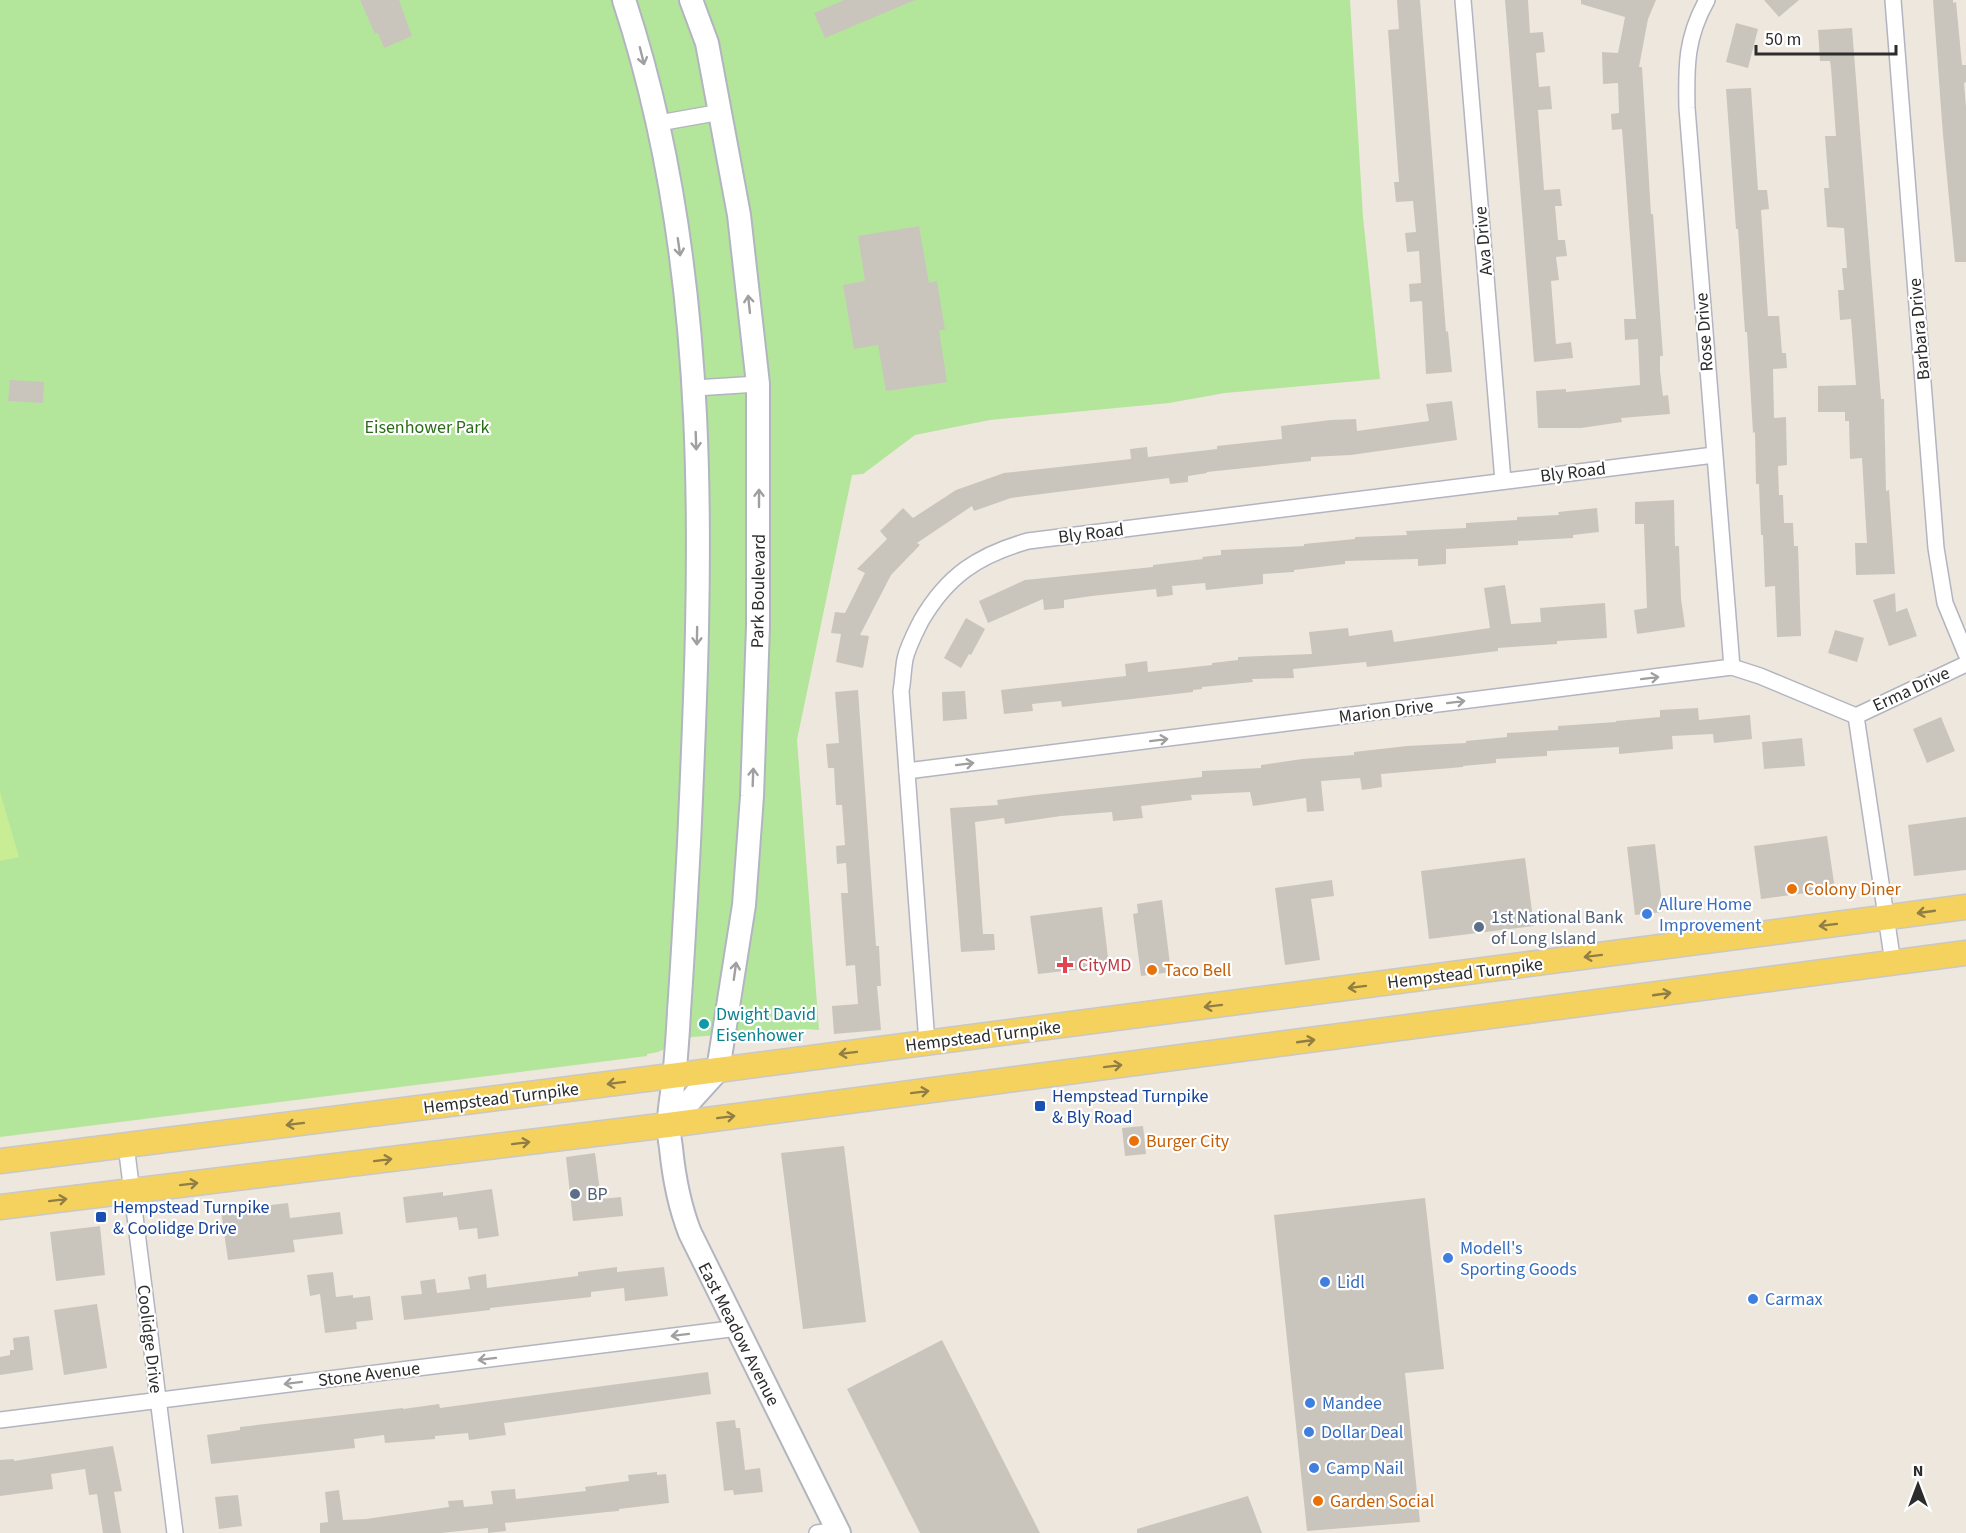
<svg xmlns="http://www.w3.org/2000/svg" width="1966" height="1533" viewBox="0 0 1966 1533" font-family="'Source Sans 3',sans-serif">
  <style>
    .green { fill: #b3e69a }
    .pitch { fill: #c8ed95 }
    .building { fill: #c9c5bd }
    .lines { fill: none; stroke-linecap: round; stroke-linejoin: round }
    .street-casing { stroke: #b2b5c0; stroke-width: 18 }
    .secondary-casing { stroke: #b2b5c0; stroke-width: 26 }
    .primary-casing { stroke: #c8c8c8; stroke-width: 27 }
    .street { stroke: #fff; stroke-width: 15 }
    .secondary { stroke: #fff; stroke-width: 22 }
    .primary { stroke: #f5d15d; stroke-width: 24 }
    .oneway { stroke: #a0a0a0 }
    .oneway2 { stroke: #907e44 }
    .food-dot { fill: #e8710a; stroke: #fff; stroke-width: 2 }
    .shop-dot { fill: #3f7fe0; stroke: #fff; stroke-width: 2 }
    .service-dot { fill: #5c6f8a; stroke: #fff; stroke-width: 2 }
    .health-dot { fill: #e0444e; stroke: #fff; stroke-width: 2 }
    .culture-dot { fill: #0f9aa8; stroke: #fff; stroke-width: 2 }
    .transit-dot { fill: #1a4fb4; stroke: #fff; stroke-width: 2 }
    .labels { text-anchor: middle; stroke-width: 4.5; stroke-linejoin: round; paint-order: stroke }
    .street-label { font-size: 18px; fill: #2c2c2c; stroke: #fff }
    .park-label { font-size: 18px; fill: #2a6d19; stroke: #fff }
    .food-label { font-size: 18px; fill: #c56008; stroke: #fff; text-anchor: start }
    .shop-label { font-size: 18px; fill: #366cbe; stroke: #fff; text-anchor: start }
    .service-label { font-size: 18px; fill: #4e5e75; stroke: #fff; text-anchor: start }
    .health-label { font-size: 18px; fill: #be3a42; stroke: #fff; text-anchor: start }
    .culture-label { font-size: 18px; fill: #0d838f; stroke: #fff; text-anchor: start }
    .transit-label { font-size: 18px; fill: #164399; stroke: #fff; text-anchor: start }
  </style>
  <rect width="100%" height="100%" fill="#eee7de"/>
  <polygon class="green" points="0,0 1350,0 1363,217 1380,379 1225,393 1169,403 990,420 915,435 863,474 852,475 797,740 819,1030 804,1029 692,1037 658,1052 647,1054 647,1056 0,1137"/>
  <polygon class="pitch" points="0,792 19,857 0,861"/>
  <g class="building">
    <polygon points="360,0 399,0 412,36 384,48 378,33 375,34"/>
    <polygon points="844,0 915,0 825,38 814,13"/>
    <polygon points="1397,0 1420,0 1446,332 1448,331 1452,372 1426,374 1422,301 1410,302 1409,284 1421,283 1419,251 1407,252 1405,233 1416,232 1413,201 1396,202 1394,182 1399,182 1388,30 1399,29"/>
    <polygon points="1505,0 1528,0 1530,33 1543,32 1545,52 1536,53 1539,87 1550,86 1552,109 1538,110 1544,190 1560,189 1562,206 1555,206 1558,240 1565,240 1567,256 1556,257 1559,280 1551,281 1556,344 1571,342 1573,358 1534,362"/>
    <polygon points="1581,0 1656,0 1648,19 1639,67 1642,67 1651,214 1653,214 1663,356 1660,356 1660,371 1663,396 1668,395 1670,414 1621,418 1622,422 1581,428 1538,428 1536,391 1566,389 1566,392 1640,385 1638,339 1625,340 1624,319 1636,319 1622,129 1612,130 1611,114 1619,113 1618,83 1603,84 1602,52 1618,53 1625,17 1581,4"/>
    <polygon points="1764,0 1799,0 1779,17"/>
    <polygon points="1933,0 1953,0 1953,3 1956,2 1962,65 1966,65 1966,82 1964,83 1966,107 1966,262 1955,262 1943,135"/>
    <polygon points="1736,23 1758,29 1748,68 1726,62"/>
    <polygon points="1852,28 1881,399 1884,399 1886,491 1889,490 1895,574 1856,575 1855,543 1867,543 1862,458 1850,459 1849,421 1845,421 1845,412 1818,412 1818,386 1856,385 1851,319 1840,320 1838,290 1844,290 1842,268 1847,268 1844,228 1827,227 1824,188 1829,188 1825,136 1836,136 1831,68 1830,61 1820,61 1818,30"/>
    <polygon points="1751,88 1758,190 1767,190 1769,209 1761,210 1768,316 1779,316 1782,353 1786,353 1787,368 1773,369 1774,418 1786,417 1787,465 1778,466 1779,495 1783,495 1784,523 1793,523 1794,546 1798,546 1801,636 1777,637 1775,586 1765,587 1763,535 1761,535 1759,484 1756,484 1755,432 1753,433 1747,332 1745,332 1738,229 1736,229 1726,89"/>
    <polygon points="919,226 929,283 937,281 945,330 939,330 947,382 886,391 878,345 854,349 843,285 865,281 858,236"/>
    <polygon points="10,380 44,382 43,403 8,401"/>
    <polygon points="1452,401 1457,440 1351,455 1311,457 1311,461 1207,472 1207,473 1188,476 1188,482 1170,484 1169,478 1011,498 974,511 972,506 917,543 920,545 891,575 860,635 869,636 863,668 836,662 841,634 831,633 835,612 845,613 865,573 857,569 887,539 880,531 903,508 913,518 956,490 1004,473 1131,459 1130,449 1147,447 1148,457 1217,449 1217,446 1282,439 1281,426 1331,420 1356,419 1357,431 1429,421 1426,404"/>
    <polygon points="1674,500 1675,546 1679,546 1681,599 1685,627 1637,634 1634,610 1647,608 1644,524 1635,524 1635,502"/>
    <polygon points="1597,508 1599,532 1573,535 1573,538 1518,541 1518,545 1446,549 1446,564 1418,566 1418,559 1345,561 1345,564 1294,570 1294,572 1263,574 1263,584 1206,590 1205,583 1172,586 1173,595 1157,597 1156,589 1092,596 1064,600 1064,608 1044,610 1043,599 988,623 979,601 1025,580 1153,567 1153,565 1203,559 1202,557 1221,555 1221,550 1304,546 1304,544 1355,539 1355,537 1407,535 1406,531 1466,528 1466,523 1517,520 1517,517 1559,515 1558,512"/>
    <polygon points="1505,585 1511,624 1541,622 1540,608 1605,603 1607,638 1557,641 1557,644 1498,648 1498,651 1367,667 1366,662 1293,669 1294,678 1252,679 1253,682 1202,687 1202,689 1193,690 1193,692 1062,707 1061,701 1032,704 1033,711 1004,714 1001,690 1126,676 1125,664 1147,661 1148,672 1212,665 1212,663 1238,660 1238,657 1312,654 1309,632 1348,628 1349,636 1392,630 1394,642 1490,628 1484,588"/>
    <polygon points="1895,593 1896,612 1907,608 1917,636 1889,646 1873,600"/>
    <polygon points="966,618 985,629 971,655 969,654 961,668 944,658"/>
    <polygon points="1835,630 1864,638 1857,662 1828,653"/>
    <polygon points="858,690 876,946 879,946 881,986 877,986 881,1030 834,1034 832,1006 858,1004 855,965 846,966 841,893 848,893 846,863 837,864 836,846 845,845 842,805 836,805 834,768 828,768 826,744 839,743 835,692"/>
    <polygon points="965,691 967,719 943,721 942,692"/>
    <polygon points="1698,708 1699,720 1750,715 1752,739 1714,743 1713,734 1672,736 1673,749 1619,754 1619,747 1547,751 1547,756 1496,759 1496,763 1463,766 1463,767 1381,774 1382,787 1362,790 1360,778 1321,781 1324,811 1307,812 1306,798 1253,806 1250,792 1191,795 1192,800 1141,806 1143,818 1113,821 1112,812 1061,816 1005,824 1004,818 975,822 983,934 994,934 995,950 961,952 950,808 998,805 997,800 1035,795 1202,777 1202,771 1261,768 1261,765 1302,759 1354,755 1354,752 1407,746 1466,743 1466,741 1507,737 1507,733 1558,730 1558,726 1616,722 1616,721 1660,717 1660,710"/>
    <polygon points="1941,717 1955,751 1927,763 1913,729"/>
    <polygon points="1802,738 1805,766 1764,769 1762,742"/>
    <polygon points="1966,817 1966,870 1914,876 1908,825"/>
    <polygon points="1827,836 1835,889 1761,899 1754,846"/>
    <polygon points="1655,844 1663,912 1635,915 1627,847"/>
    <polygon points="1525,858 1534,926 1429,939 1421,871"/>
    <polygon points="1332,880 1334,896 1311,899 1320,960 1285,965 1275,888"/>
    <polygon points="1162,900 1171,972 1141,976 1133,914 1138,913 1137,904"/>
    <polygon points="1102,907 1109,966 1038,974 1030,916"/>
    <polygon points="1143,1126 1146,1154 1125,1156 1122,1128"/>
    <polygon points="844,1146 866,1322 803,1329 781,1153"/>
    <polygon points="595,1153 601,1199 621,1197 623,1216 573,1221 566,1157"/>
    <polygon points="492,1189 499,1236 478,1239 477,1228 459,1230 457,1217 406,1223 403,1197 443,1192 443,1196"/>
    <polygon points="1425,1198 1444,1369 1405,1373 1420,1522 1307,1531 1274,1215"/>
    <polygon points="288,1203 290,1218 340,1212 343,1234 293,1240 295,1252 228,1260 221,1211"/>
    <polygon points="100,1226 105,1275 56,1281 50,1232"/>
    <polygon points="617,1267 617,1272 664,1267 668,1296 625,1301 624,1288 591,1292 591,1297 490,1308 490,1310 404,1320 401,1296 422,1294 420,1281 435,1279 437,1293 470,1289 468,1277 486,1274 487,1288 578,1276 578,1272"/>
    <polygon points="333,1272 336,1297 353,1295 353,1298 370,1296 373,1320 356,1322 357,1329 325,1333 320,1294 310,1296 307,1275"/>
    <polygon points="97,1304 107,1368 64,1375 54,1310"/>
    <polygon points="29,1336 33,1370 0,1375 0,1357 10,1355 10,1350 14,1350 13,1338"/>
    <polygon points="942,1340 1040,1533 920,1533 847,1389"/>
    <polygon points="708,1372 711,1394 504,1423 506,1435 469,1440 468,1433 435,1436 435,1439 385,1443 384,1435 354,1439 355,1448 211,1464 207,1435 240,1430 240,1427 403,1408 403,1409 439,1404 440,1408"/>
    <polygon points="735,1420 736,1428 740,1428 745,1470 760,1468 763,1492 734,1495 733,1490 724,1491 716,1422"/>
    <polygon points="113,1446 122,1491 114,1492 121,1533 103,1533 97,1494 89,1495 85,1469 51,1474 53,1489 0,1496 0,1460 14,1459 14,1461"/>
    <polygon points="657,1472 657,1475 666,1474 669,1503 619,1509 619,1511 607,1512 505,1523 506,1531 488,1533 488,1528 441,1533 320,1533 320,1523 328,1522 325,1492 339,1490 343,1520 366,1519 449,1507 448,1501 463,1500 464,1507 493,1504 491,1491 515,1489 516,1499 586,1491 585,1487 629,1481 628,1475"/>
    <polygon points="238,1495 242,1526 219,1529 215,1497"/>
    <polygon points="1248,1496 1262,1533 1137,1533 1137,1529"/>
  </g>
  <g class="lines">
    <defs>
      <g id="street">
        <polyline points="1463,0 1503,481"/>
        <path d="M 1707,0 C 1686,37 1686,66 1687,108 L 1732,667"/>
        <polyline points="1893,0 1936,548 1945,603 1966,654"/>
        <polyline points="659,123 721,112"/>
        <polyline points="695,388 758,384"/>
        <polyline points="1856,716 1893,963"/>
        <polyline points="1856,716 1966,664"/>
        <polyline points="907,771 1732,667 1760,676 1856,716"/>
        <path d="M 927,1043 L 901,691 C 903,681 903,670 905,659 C 908,646 915,633 921,621 C 947,576 978,555 1028,541 L 1714,455"/>
        <polyline points="126,1145 175,1533"/>
        <polyline points="0,1420 738,1328"/>
        <polyline points="817,1533 838,1530"/>
      </g>
      <g id="secondary">
        <path d="M 624,0 C 714,273 702,560 689,843 C 686,899 683,955 679,1011 C 678,1034 676,1057 674,1080 C 672,1094 669,1109 669,1123 C 668,1132 670,1140 671,1148 C 674,1178 679,1205 690,1233 L 839,1533"/>
        <polyline points="668,1125 718,1070 744,905 752,796 758,626 758,384 739,215 707,43 691,0"/>
      </g>
      <g id="primary">
        <polyline points="0,1161 718,1070 1966,907"/>
        <polyline points="0,1207 668,1125 1966,953"/>
      </g>
    </defs>
    <use href="#street" class="street-casing"/>
    <use href="#secondary" class="secondary-casing"/>
    <use href="#primary" class="primary-casing"/>
    <use href="#street" class="street"/>
    <use href="#secondary" class="secondary"/>
    <use href="#primary" class="primary"/>
  </g>
  <defs><path id="oneway-shaft" d="M-6 0H5M1.5-3L5.5 0L1.5 3" fill="none" stroke-width="1.6" stroke-linecap="round" stroke-linejoin="round" transform="scale(1.5)"/></defs>
  <g class="oneway">
    <use href="#oneway-shaft" transform="translate(642 56) rotate(76)"/>
    <use href="#oneway-shaft" transform="translate(679 247) rotate(82)"/>
    <use href="#oneway-shaft" transform="translate(749 304) rotate(-96)"/>
    <use href="#oneway-shaft" transform="translate(696 441) rotate(88)"/>
    <use href="#oneway-shaft" transform="translate(759 498) rotate(-90)"/>
    <use href="#oneway-shaft" transform="translate(697 636) rotate(91)"/>
    <use href="#oneway-shaft" transform="translate(1650 678) rotate(-7)"/>
    <use href="#oneway-shaft" transform="translate(1456 702) rotate(-7)"/>
    <use href="#oneway-shaft" transform="translate(1159 740) rotate(-7)"/>
    <use href="#oneway-shaft" transform="translate(965 764) rotate(-7)"/>
    <use href="#oneway-shaft" transform="translate(753 777) rotate(-88)"/>
    <use href="#oneway-shaft" transform="translate(735 971) rotate(-82)"/>
    <use href="#oneway-shaft" transform="translate(680 1335) rotate(173)"/>
    <use href="#oneway-shaft" transform="translate(487 1359) rotate(173)"/>
    <use href="#oneway-shaft" transform="translate(293 1383) rotate(173)"/>
  </g>
  <g class="oneway2">
    <use href="#oneway-shaft" transform="translate(1926 912) rotate(172)"/>
    <use href="#oneway-shaft" transform="translate(1828 925) rotate(173)"/>
    <use href="#oneway-shaft" transform="translate(1593 956) rotate(173)"/>
    <use href="#oneway-shaft" transform="translate(1357 987) rotate(173)"/>
    <use href="#oneway-shaft" transform="translate(1662 994) rotate(-8)"/>
    <use href="#oneway-shaft" transform="translate(1213 1006) rotate(173)"/>
    <use href="#oneway-shaft" transform="translate(1306 1041) rotate(-8)"/>
    <use href="#oneway-shaft" transform="translate(848 1053) rotate(173)"/>
    <use href="#oneway-shaft" transform="translate(1113 1066) rotate(-7)"/>
    <use href="#oneway-shaft" transform="translate(616 1083) rotate(173)"/>
    <use href="#oneway-shaft" transform="translate(920 1092) rotate(-7)"/>
    <use href="#oneway-shaft" transform="translate(726 1117) rotate(-7)"/>
    <use href="#oneway-shaft" transform="translate(295 1124) rotate(173)"/>
    <use href="#oneway-shaft" transform="translate(521 1143) rotate(-7)"/>
    <use href="#oneway-shaft" transform="translate(383 1160) rotate(-7)"/>
    <use href="#oneway-shaft" transform="translate(189 1184) rotate(-7)"/>
    <use href="#oneway-shaft" transform="translate(58 1200) rotate(-7)"/>
  </g>
  <g class="food-dot">
    <circle cx="1792" cy="889" r="6"/>
    <circle cx="1152" cy="970" r="6"/>
    <circle cx="1134" cy="1141" r="6"/>
    <circle cx="1318" cy="1501" r="6"/>
  </g>
  <g class="shop-dot">
    <circle cx="1647" cy="914" r="6"/>
    <circle cx="1448" cy="1258" r="6"/>
    <circle cx="1325" cy="1282" r="6"/>
    <circle cx="1753" cy="1299" r="6"/>
    <circle cx="1310" cy="1403" r="6"/>
    <circle cx="1309" cy="1432" r="6"/>
    <circle cx="1314" cy="1468" r="6"/>
  </g>
  <g class="service-dot">
    <circle cx="1479" cy="927" r="6"/>
    <circle cx="575" cy="1194" r="6"/>
  </g>
  <path class="health-dot" d="M1062 956h6v6h6v6h-6v6h-6v-6h-6v-6h6z"/>
  <circle class="culture-dot" cx="704" cy="1024" r="6"/>
  <g class="transit-dot">
    <rect x="1034" y="1100" width="12" height="12" rx="3"/>
    <rect x="95" y="1211" width="12" height="12" rx="3"/>
  </g>
  <g class="labels">
    <g class="street-label">
      <text transform="translate(1483 241) rotate(-95)" y="6">Ava Drive</text>
      <text transform="translate(1919 329) rotate(-95)" y="6">Barbara Drive</text>
      <text transform="translate(1704 332) rotate(-94)" y="6">Rose Drive</text>
      <text transform="translate(1573 472) rotate(-7)" y="6">Bly Road</text>
      <text transform="translate(1091 533) rotate(-7)" y="6">Bly Road</text>
      <text transform="translate(758 591) rotate(-89)" y="6">Park Boulevard</text>
      <text transform="translate(1911 689) rotate(-25)" y="6">Erma Drive</text>
      <text transform="translate(1386 711) rotate(-7)" y="6">Marion Drive</text>
      <text transform="translate(1465 973) rotate(-7)" y="6">Hempstead Turnpike</text>
      <text transform="translate(983 1036) rotate(-7)" y="6">Hempstead Turnpike</text>
      <text transform="translate(501 1098) rotate(-7)" y="6">Hempstead Turnpike</text>
      <text transform="translate(739 1334) rotate(63)" y="6">East Meadow Avenue</text>
      <text transform="translate(150 1339) rotate(83)" y="6">Coolidge Drive</text>
      <text transform="translate(369 1374) rotate(-7)" y="6">Stone Avenue</text>
    </g>
    <g class="park-label">
      <text x="427" y="433">Eisenhower Park</text>
    </g>
    <g class="food-label">
      <text x="1804" y="895">Colony Diner</text>
      <text x="1164" y="976">Taco Bell</text>
      <text x="1146" y="1147">Burger City</text>
      <text x="1330" y="1507">Garden Social</text>
    </g>
    <g class="shop-label">
      <text x="1659" y="910">Allure Home<tspan x="1659" dy="21">Improvement</tspan></text>
      <text x="1460" y="1254">Modell's<tspan x="1460" dy="21">Sporting Goods</tspan></text>
      <text x="1337" y="1288">Lidl</text>
      <text x="1765" y="1305">Carmax</text>
      <text x="1322" y="1409">Mandee</text>
      <text x="1321" y="1438">Dollar Deal</text>
      <text x="1326" y="1474">Camp Nail</text>
    </g>
    <g class="service-label">
      <text x="1491" y="923">1st National Bank<tspan x="1491" dy="21">of Long Island</tspan></text>
      <text x="587" y="1200">BP</text>
    </g>
    <g class="health-label">
      <text x="1078" y="971">CityMD</text>
    </g>
    <g class="culture-label">
      <text x="716" y="1020">Dwight David<tspan x="716" dy="21">Eisenhower</tspan></text>
    </g>
    <g class="transit-label">
      <text x="1052" y="1102">Hempstead Turnpike<tspan x="1052" dy="21">&amp; Bly Road</tspan></text>
      <text x="113" y="1213">Hempstead Turnpike<tspan x="113" dy="21">&amp; Coolidge Drive</tspan></text>
    </g>
  </g>
  <g transform="translate(1918 1485)" stroke="#ffffff" stroke-width="4.5" paint-order="stroke">
  <path d="M0-4.5L10 22L0 15L-10 22Z" fill="#2c2c2c"/>
  <text y="-9" font-size="16" font-weight="bold" text-anchor="middle" fill="#2c2c2c">N</text>
  </g>
  <path d="M1756 45v9h140v-9" fill="none" stroke="#2c2c2c" stroke-width="3"/>
  <text x="1765" y="45" font-size="18" fill="#2c2c2c" stroke="#ffffff" stroke-width="4.5" paint-order="stroke">50 m</text>
</svg>
